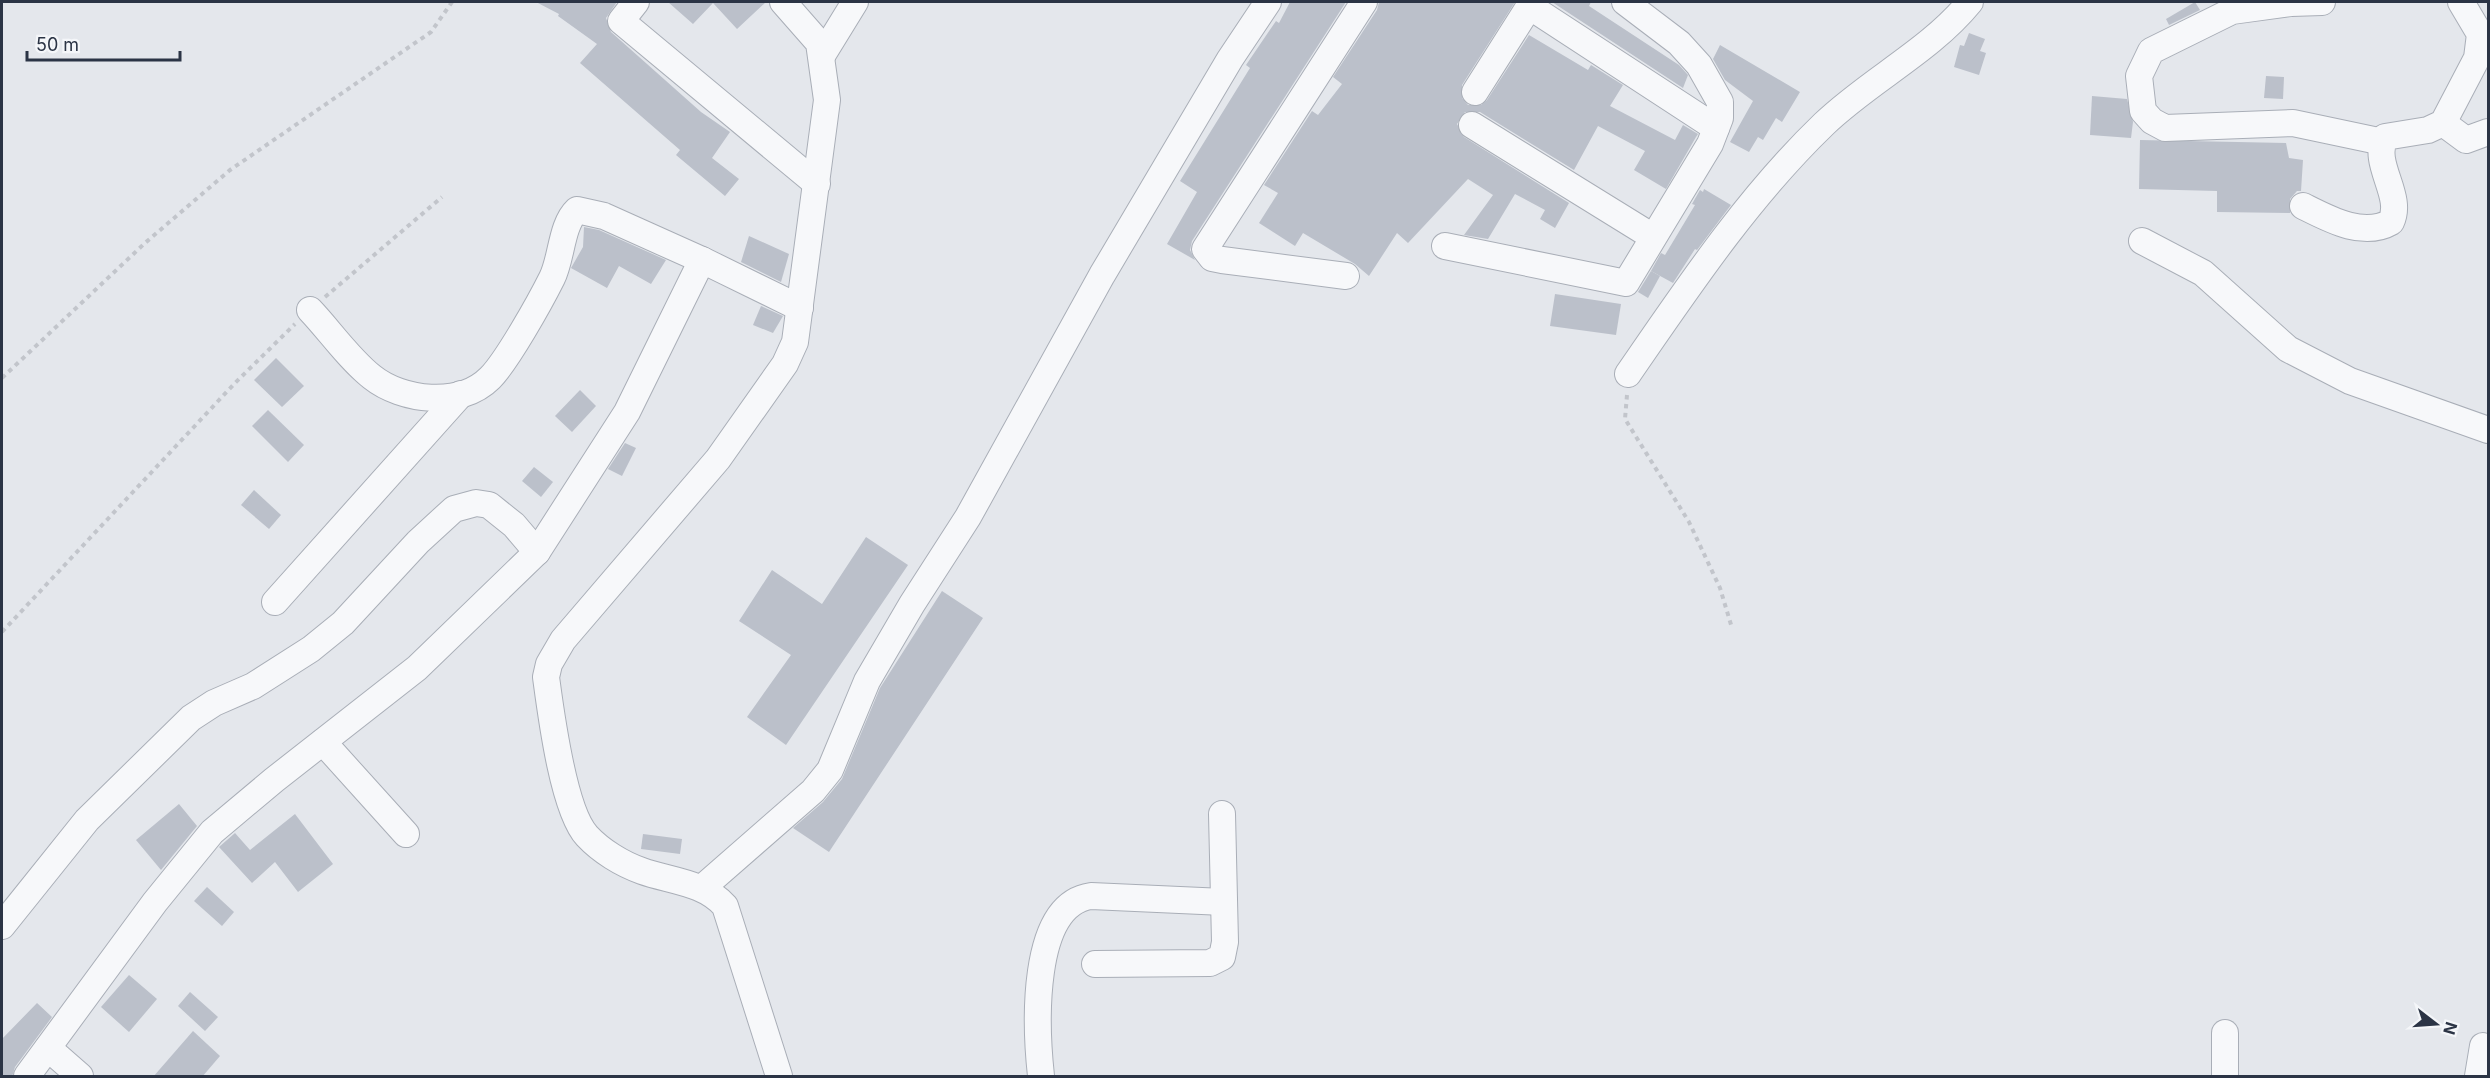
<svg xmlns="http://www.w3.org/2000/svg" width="2490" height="1078" viewBox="0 0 2490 1078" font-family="Inter,sans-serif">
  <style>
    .building { fill: #bbc0ca }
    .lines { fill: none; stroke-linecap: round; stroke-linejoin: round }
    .minor-casing { stroke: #a9aeb7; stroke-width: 28 }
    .path { stroke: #c2c5cb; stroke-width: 4; stroke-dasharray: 4.5 4.5; stroke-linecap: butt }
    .minor { stroke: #f7f8fa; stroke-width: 26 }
  </style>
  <rect width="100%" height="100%" fill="#e4e7ec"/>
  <g class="building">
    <polygon points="536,2 617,2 606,18 611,32 701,112 730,132 712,158 739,179 725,196 676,155 680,150 580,63 597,44 558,16 559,14"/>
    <polygon points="668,2 766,2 737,29 713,3 693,24"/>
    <polygon points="1290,2 1346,2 1192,241 1190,250 1195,260 1167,244 1197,192 1180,181 1250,68 1246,65 1276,21 1279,23"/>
    <polygon points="1379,2 1515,2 1462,85 1462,98 1468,105 1481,105 1487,100 1529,35 1588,70 1591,65 1623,85 1610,106 1675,140 1683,125 1698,134 1696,137 1666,189 1634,170 1645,151 1598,126 1574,170 1480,112 1465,112 1457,124 1464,137 1569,203 1555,228 1540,219 1545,210 1515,194 1488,239 1464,235 1493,195 1468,179 1408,243 1397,233 1369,276 1355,264 1303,233 1295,246 1259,223 1278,193 1264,185 1312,111 1318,115 1342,84 1333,77 1377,10"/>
    <polygon points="1552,2 1591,2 1589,6 1679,65 1688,75 1683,88"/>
    <polygon points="2195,2 2200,10 2169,25 2166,19"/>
    <polygon points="1969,33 1985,39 1980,51 1986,53 1979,75 1954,67 1960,45 1964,46"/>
    <polygon points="1720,45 1800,92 1782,122 1776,118 1763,140 1758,137 1749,152 1730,142 1753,101 1725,80 1713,59"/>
    <polygon points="2266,76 2284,77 2283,99 2264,98"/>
    <polygon points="2092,96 2127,99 2133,122 2131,138 2090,135"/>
    <polygon points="2140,140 2286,143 2289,158 2303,160 2301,191 2297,191 2290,199 2290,213 2217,212 2217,191 2139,189"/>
    <polygon points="1704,189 1731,205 1697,250 1695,249 1673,283 1651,271 1661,253 1665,255 1695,205 1692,204 1700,190 1703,192"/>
    <polygon points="584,227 599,230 666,260 651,284 619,266 607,288 571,268 583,247"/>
    <polygon points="749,236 789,254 781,282 741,262"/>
    <polygon points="1651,271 1660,276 1648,298 1638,292"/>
    <polygon points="1555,294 1621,304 1616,335 1550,326"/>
    <polygon points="761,306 783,316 773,333 753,325"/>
    <polygon points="276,358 304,386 282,407 254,380"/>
    <polygon points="580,390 596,406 572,432 555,416"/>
    <polygon points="268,410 304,445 288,462 252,426"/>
    <polygon points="625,443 636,448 622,476 608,469"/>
    <polygon points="534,467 553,482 541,497 522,481"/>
    <polygon points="254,490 281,515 269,529 241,505"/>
    <polygon points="866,537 908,565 786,745 747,717 791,655 739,621 772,570 822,604"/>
    <polygon points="942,591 983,618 829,852 793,828 823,802 842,779 880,688"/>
    <polygon points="179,804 197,826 161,870 136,840"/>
    <polygon points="295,814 333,864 298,892 275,862 252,883 219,847 235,833 250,850"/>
    <polygon points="643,834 682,839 680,854 641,849"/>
    <polygon points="207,887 234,912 222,926 194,901"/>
    <polygon points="129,975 157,999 129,1032 101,1007"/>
    <polygon points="190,992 218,1017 205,1031 178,1006"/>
    <polygon points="37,1003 52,1017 15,1067 12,1077 2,1077 2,1039"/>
    <polygon points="193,1031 220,1056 202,1077 153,1077"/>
  </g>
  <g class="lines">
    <defs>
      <g id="minor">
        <polyline points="636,2 621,21 817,184"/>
        <polyline points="2322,2 2291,3 2232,11 2151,51 2139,76 2143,111 2152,121 2165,128 2293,123 2383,142"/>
        <polyline points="1529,6 1716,128"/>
        <polyline points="823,54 855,2"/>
        <polyline points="1475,92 1532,2"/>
        <polyline points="2443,123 2466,140 2488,132"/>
        <polyline points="1472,125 1653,237"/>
        <path d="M 2303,206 C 2329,219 2363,238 2391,222 C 2404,195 2371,164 2385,137 L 2428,130 L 2443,123 L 2477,58 L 2480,34 L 2461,2"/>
        <polyline points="2142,241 2203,273 2288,349 2350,381 2488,430"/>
        <polyline points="1445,246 1626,283 1710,144 1720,118 1720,102 1699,65 1679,43 1625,2"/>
        <polyline points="1346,276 1222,260 1212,258 1205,249 1364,2"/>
        <path d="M 310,310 C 330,331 349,359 372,377 C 402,401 460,408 490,378 C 507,361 540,302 552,278 C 562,258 561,225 577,210 L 604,216 L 702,260 L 800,308"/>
        <path d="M 1628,374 C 1688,287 1748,197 1824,124 C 1870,80 1930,51 1970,2"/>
        <polyline points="275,602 461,394"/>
        <polyline points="323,742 406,834"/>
        <polyline points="702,888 813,791 830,770 867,681 912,604 968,517 1102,275 1230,59 1268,2"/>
        <polyline points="2,926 87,820 191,718 214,703 253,686 311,649 343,623 418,542 454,509 476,503 489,505 514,525 537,552"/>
        <polyline points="1095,964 1210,963 1222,957 1225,942 1222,814"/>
        <polyline points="2225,1033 2225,1076"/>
        <polyline points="48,1048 80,1076"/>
        <polyline points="27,1076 155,902 212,832 274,780 417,668 537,552 627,412 702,260"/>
        <path d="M 779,1076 L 725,906 C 704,882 670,881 642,871 C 622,864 601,851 587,836 C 563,810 551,714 546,677 L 549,664 L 563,640 L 718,459 L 785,364 L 795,342 L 827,100 L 819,43 L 783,2"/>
        <path d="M 1041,1076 C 1036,1030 1029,905 1091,896 L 1224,902"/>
        <polyline points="2478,1076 2483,1046"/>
      </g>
    </defs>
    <use href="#minor" class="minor-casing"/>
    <g class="path">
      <polyline points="325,297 442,197"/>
      <polyline points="2,378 145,243 230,170 431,32 452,2"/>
      <polyline points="1627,395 1625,419 1689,522 1720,588 1732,628"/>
      <polyline points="2,632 235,383 295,324"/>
    </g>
    <use href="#minor" class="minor"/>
  </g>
  <rect width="2490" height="1078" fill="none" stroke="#2b3445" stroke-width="6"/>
  <g transform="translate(2436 1024) rotate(107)" stroke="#f4f6f9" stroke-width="4.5" paint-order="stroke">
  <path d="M0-4.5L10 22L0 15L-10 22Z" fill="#2b3445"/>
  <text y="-9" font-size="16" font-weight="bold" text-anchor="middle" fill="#2b3445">N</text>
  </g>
  <path d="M27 51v9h153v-9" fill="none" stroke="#2b3445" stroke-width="3"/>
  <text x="36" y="51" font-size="18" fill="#2b3445" stroke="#f4f6f9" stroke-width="4.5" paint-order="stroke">50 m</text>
</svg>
